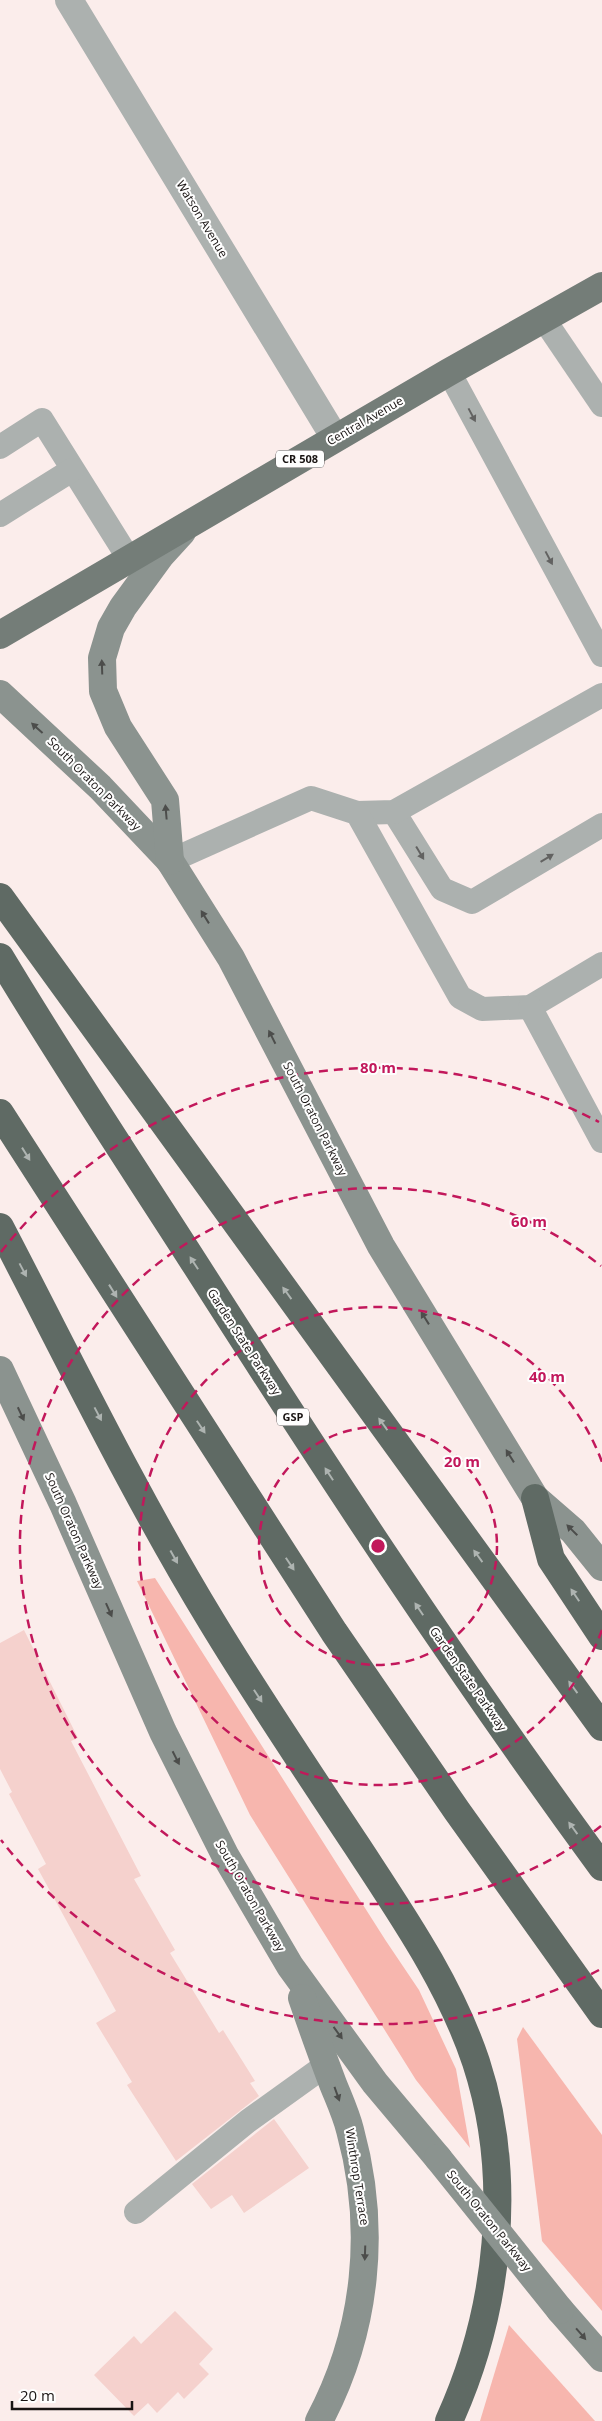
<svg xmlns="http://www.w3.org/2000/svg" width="602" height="2421" viewBox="0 0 602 2421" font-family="'Open Sans',sans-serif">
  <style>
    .green { fill: #f7b6ae }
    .building { fill: #f5d1cd }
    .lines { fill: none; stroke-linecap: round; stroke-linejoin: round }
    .lane { stroke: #acb1af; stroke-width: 24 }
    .street { stroke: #acb1af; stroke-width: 28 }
    .secondary { stroke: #8b938f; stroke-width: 28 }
    .primary { stroke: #747d78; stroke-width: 28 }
    .highway { stroke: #5f6a64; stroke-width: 28 }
    .secondary-bridge { stroke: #8b938f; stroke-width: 28 }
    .oneway { fill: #626261 }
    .oneway2 { fill: #4c4d4b }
    .oneway3 { fill: #aeb4b1 }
    .ring { fill: none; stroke: #c2185b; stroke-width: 2.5; stroke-dasharray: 9 6 }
    .labels { text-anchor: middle; stroke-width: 4; stroke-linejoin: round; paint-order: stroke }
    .shield { fill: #fefefe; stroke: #5e5a5a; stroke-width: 1 }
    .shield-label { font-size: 11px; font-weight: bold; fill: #191413 }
    .street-label { font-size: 12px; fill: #191413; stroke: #fefefe }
    .centre { fill: #c2185b; stroke: #fefefe; stroke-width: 2.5 }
    .ring-label { font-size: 15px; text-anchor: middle; font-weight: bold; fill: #c2185b; stroke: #fefefe; stroke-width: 4; stroke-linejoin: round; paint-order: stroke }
  </style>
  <rect width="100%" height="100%" fill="#fbedeb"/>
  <g class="green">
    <polygon points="155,1578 386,1941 419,1990 456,2069 470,2148 416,2080 250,1815 137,1581"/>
    <polygon points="523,2027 602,2135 602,2311 542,2241 517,2039"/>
    <polygon points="509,2325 595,2421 480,2421"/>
  </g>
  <g class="building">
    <polygon points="24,1630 78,1738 71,1741 141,1876 134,1879 175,1950 170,1953 219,2033 223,2030 255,2081 250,2083 259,2096 176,2161 127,2085 132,2082 96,2023 116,2011 38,1869 46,1864 9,1794 12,1792 0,1769 0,1643"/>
    <polygon points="274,2119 309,2168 244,2213 232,2195 211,2209 192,2184"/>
    <polygon points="175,2311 213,2349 199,2364 209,2374 184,2399 178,2392 157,2413 148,2403 134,2416 94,2375 134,2336 141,2344"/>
  </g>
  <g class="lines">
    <g class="lane">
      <polyline points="543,318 602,405"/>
      <polyline points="449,372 602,655"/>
      <polyline points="0,447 42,420 129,559"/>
      <polyline points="0,515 72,470"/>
      <polyline points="394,812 442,889 472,902 602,825"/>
      <polyline points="357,813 394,812 602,695"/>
      <polyline points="170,861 311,798 357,813 460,997 482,1009 530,1007 602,964"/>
      <polyline points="530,1007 602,1141"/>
      <polyline points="136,2212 248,2121 326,2065"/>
    </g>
    <polyline class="street" points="69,0 335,438"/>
    <g class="secondary">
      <polyline points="0,694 100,787 170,861 231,958 381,1246 535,1498 573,1531 602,1567"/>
      <polyline points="170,861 165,800 118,727 103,691 102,658 111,628 123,607 161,555 182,532"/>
      <polyline points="0,1370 63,1504 163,1732 225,1855 290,1966 375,2083 438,2158"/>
      <path d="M 302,1998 C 312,2027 322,2055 333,2084 C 339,2099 346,2114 350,2130 C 377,2228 367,2331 319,2421"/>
      <polyline points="560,2310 602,2358"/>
    </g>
    <polyline class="primary" points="0,635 449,372 602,286"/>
    <g class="highway">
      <polyline points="0,897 602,1727"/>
      <path d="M 0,957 C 63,1062 131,1164 197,1267 C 327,1471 459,1672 602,1867"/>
      <polyline points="0,1113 334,1632 457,1811 602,2014"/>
      <path d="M 0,1227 C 69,1359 134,1494 212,1622 C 258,1698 308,1772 357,1846 C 402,1915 450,1984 476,2062 C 514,2178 499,2311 449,2421"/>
      <polyline points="535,1498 551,1559 602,1636"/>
    </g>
    <polyline class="secondary-bridge" points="438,2158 560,2310"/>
  </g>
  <defs><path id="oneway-solid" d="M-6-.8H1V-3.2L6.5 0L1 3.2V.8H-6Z" transform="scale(1.25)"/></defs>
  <g class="oneway">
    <use href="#oneway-solid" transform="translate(472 415) rotate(62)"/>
    <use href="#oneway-solid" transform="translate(549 558) rotate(62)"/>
    <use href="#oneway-solid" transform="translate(420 853) rotate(59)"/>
    <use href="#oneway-solid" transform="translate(547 858) rotate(-31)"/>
  </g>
  <g class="oneway2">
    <use href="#oneway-solid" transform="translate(102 667) rotate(-92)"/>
    <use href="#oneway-solid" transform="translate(37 728) rotate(-138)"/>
    <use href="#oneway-solid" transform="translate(166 812) rotate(-95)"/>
    <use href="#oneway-solid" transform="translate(205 917) rotate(-122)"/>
    <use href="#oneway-solid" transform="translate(272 1037) rotate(-117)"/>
    <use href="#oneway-solid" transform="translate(425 1318) rotate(-122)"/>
    <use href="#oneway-solid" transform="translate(21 1414) rotate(65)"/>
    <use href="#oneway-solid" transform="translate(510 1456) rotate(-122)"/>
    <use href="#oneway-solid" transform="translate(572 1530) rotate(-135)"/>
    <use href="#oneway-solid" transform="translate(109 1610) rotate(66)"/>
    <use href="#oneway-solid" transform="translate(176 1758) rotate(63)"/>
    <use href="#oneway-solid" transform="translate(338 2033) rotate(54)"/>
    <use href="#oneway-solid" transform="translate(337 2094) rotate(70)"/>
    <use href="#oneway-solid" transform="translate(365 2253) rotate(92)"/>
    <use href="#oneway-solid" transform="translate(581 2334) rotate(49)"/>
  </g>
  <g class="oneway3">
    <use href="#oneway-solid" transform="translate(26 1154) rotate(58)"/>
    <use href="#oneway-solid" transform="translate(194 1263) rotate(-123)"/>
    <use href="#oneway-solid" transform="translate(23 1270) rotate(62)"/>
    <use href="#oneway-solid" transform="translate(113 1291) rotate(58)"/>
    <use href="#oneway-solid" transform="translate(287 1293) rotate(-126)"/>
    <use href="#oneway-solid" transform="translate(98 1414) rotate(62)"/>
    <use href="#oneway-solid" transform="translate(383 1424) rotate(-126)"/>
    <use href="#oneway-solid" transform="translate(201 1427) rotate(56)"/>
    <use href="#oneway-solid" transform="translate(329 1474) rotate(-123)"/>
    <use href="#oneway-solid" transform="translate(478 1556) rotate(-126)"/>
    <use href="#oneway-solid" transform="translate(174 1557) rotate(61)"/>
    <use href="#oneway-solid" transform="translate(290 1564) rotate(56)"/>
    <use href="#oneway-solid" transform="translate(575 1595) rotate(-124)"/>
    <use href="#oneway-solid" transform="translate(419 1609) rotate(-124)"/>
    <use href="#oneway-solid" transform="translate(573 1687) rotate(-126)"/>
    <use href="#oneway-solid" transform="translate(258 1696) rotate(57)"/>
    <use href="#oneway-solid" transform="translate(573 1828) rotate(-126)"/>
  </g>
  <g class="ring">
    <circle cx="378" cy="1546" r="119"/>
    <path d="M602 1630A239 239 0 1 1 602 1462"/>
    <path d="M601 1826A358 358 0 1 1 601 1266"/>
    <path d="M599 1970A478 478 0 0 1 1 1840M1 1252A478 478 0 0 1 599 1122"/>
  </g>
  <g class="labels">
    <g class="shield">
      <rect x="276" y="450.5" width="48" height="17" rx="4"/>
      <rect x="277" y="1408.5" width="32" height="17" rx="4"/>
    </g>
    <g class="shield-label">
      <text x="300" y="463">CR 508</text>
      <text x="293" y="1421">GSP</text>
    </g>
    <g class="street-label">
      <text transform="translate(202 219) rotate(59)" y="4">Watson Avenue</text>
      <text transform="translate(365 421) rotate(-30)" y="4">Central Avenue</text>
      <text transform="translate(94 784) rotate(45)" y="4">South Oraton Parkway</text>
      <text transform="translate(315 1119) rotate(63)" y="4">South Oraton Parkway</text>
      <text transform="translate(244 1342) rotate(57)" y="4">Garden State Parkway</text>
      <text transform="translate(74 1531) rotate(66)" y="4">South Oraton Parkway</text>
      <text transform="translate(468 1679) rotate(55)" y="4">Garden State Parkway</text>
      <text transform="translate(250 1896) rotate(60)" y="4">South Oraton Parkway</text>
      <text transform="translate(357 2177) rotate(81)" y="4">Winthrop Terrace</text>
      <text transform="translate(489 2221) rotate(51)" y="4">South Oraton Parkway</text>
    </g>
  </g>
  <circle cx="378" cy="1546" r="8" class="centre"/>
  <g class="ring-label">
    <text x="378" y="1073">80 m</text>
    <text x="529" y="1227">60 m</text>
    <text x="547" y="1382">40 m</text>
    <text x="462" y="1467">20 m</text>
  </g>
  <path d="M12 2401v8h120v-8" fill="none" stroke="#191413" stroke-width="2.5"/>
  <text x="20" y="2401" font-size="15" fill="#191413" stroke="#fefefe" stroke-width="4" paint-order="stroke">20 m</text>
</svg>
